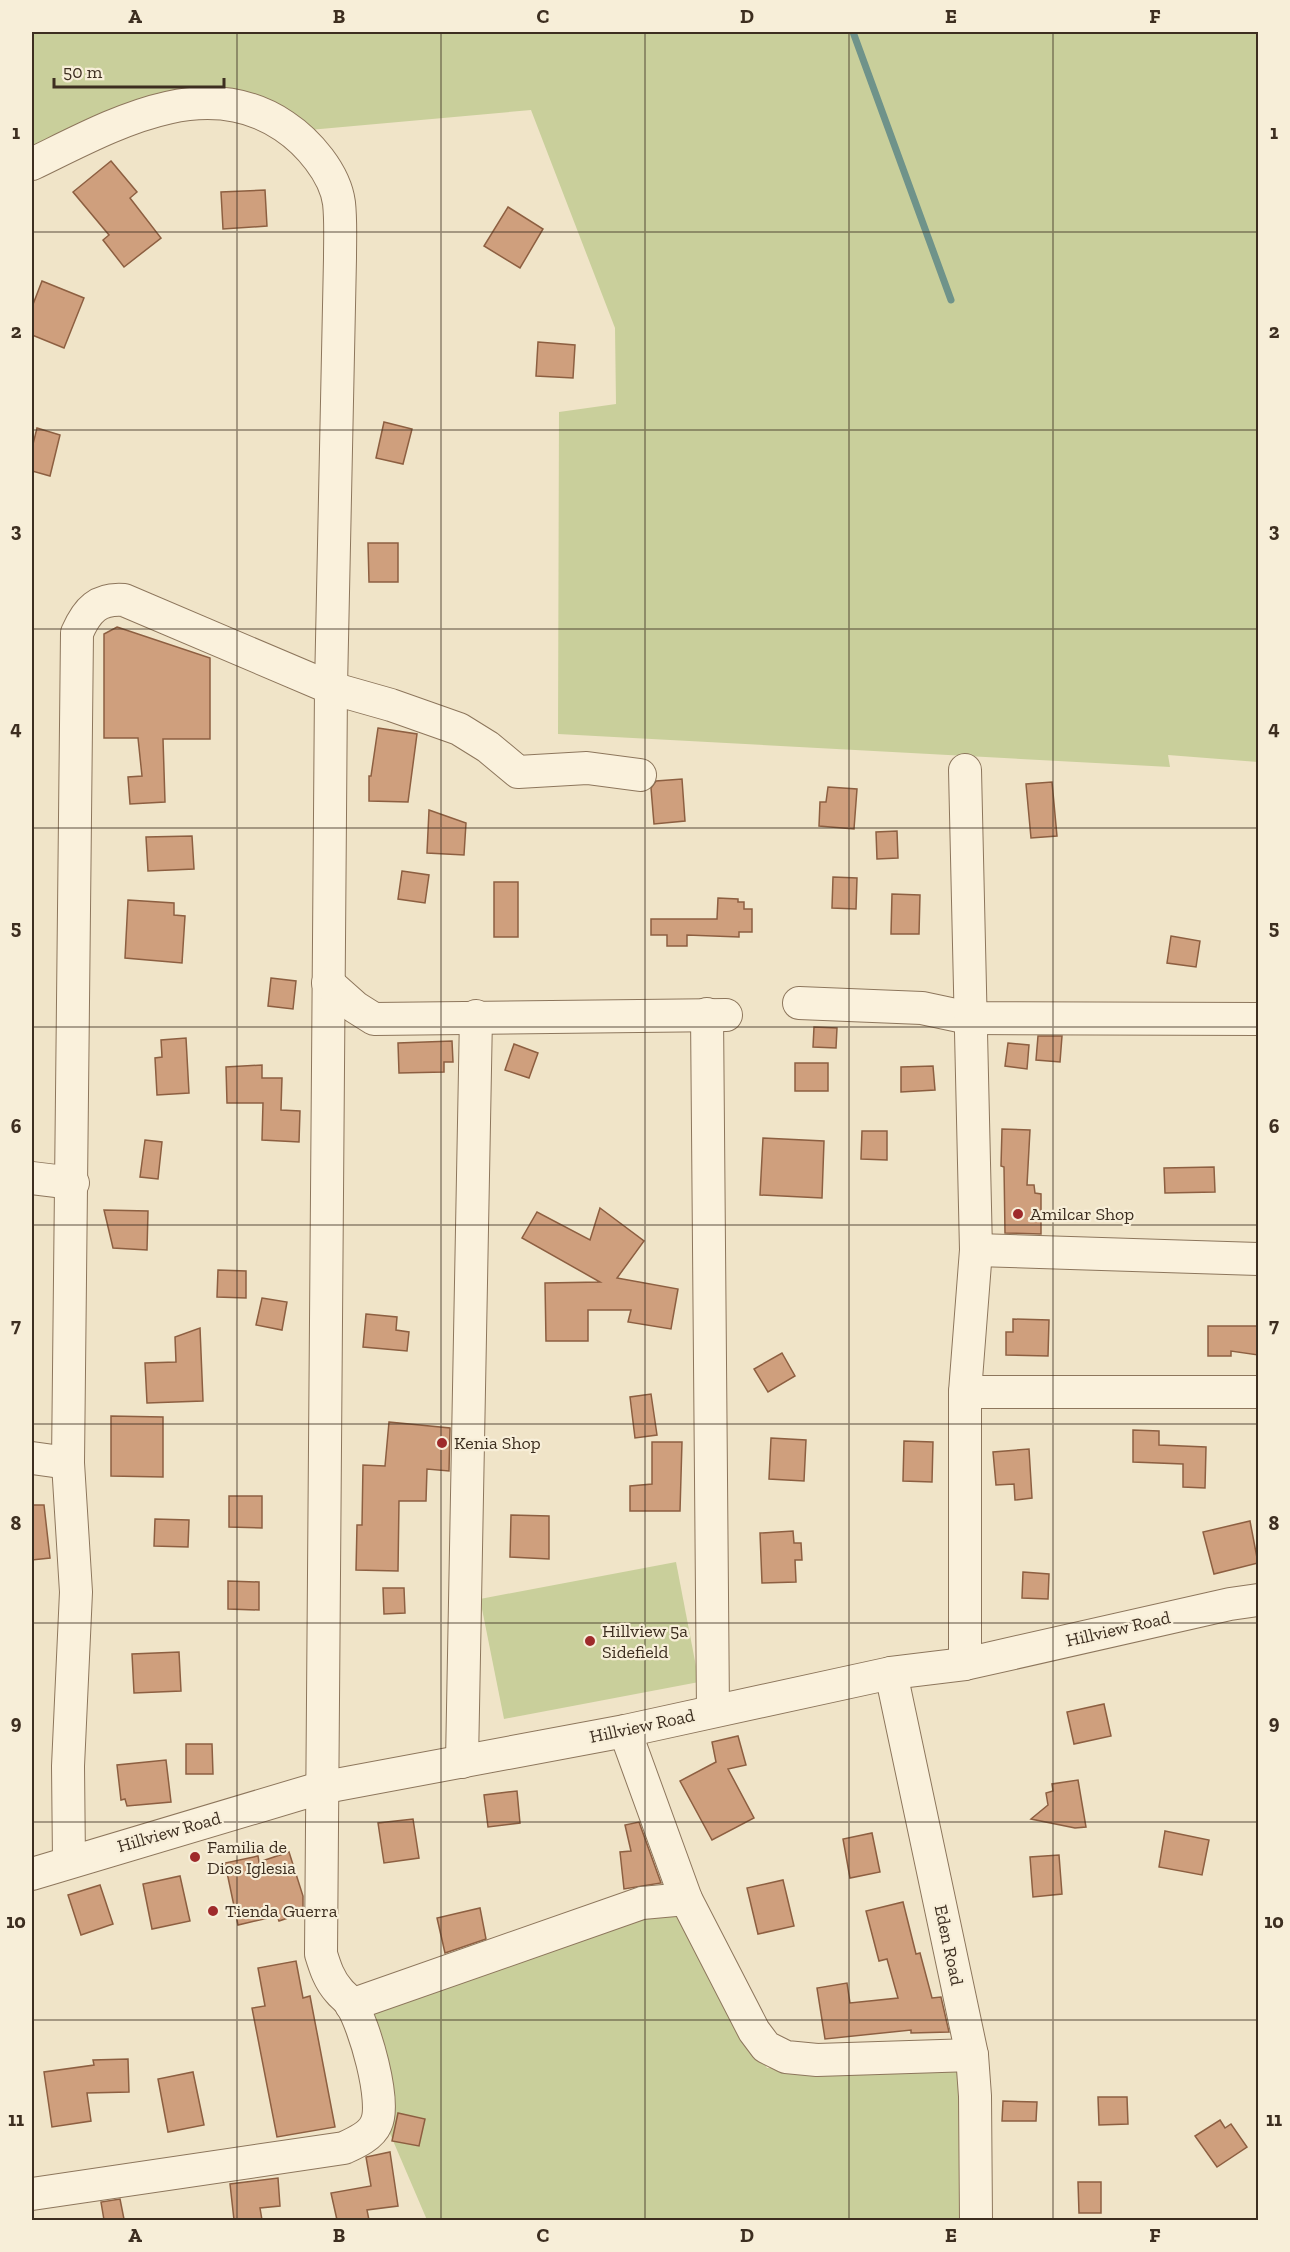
<svg xmlns="http://www.w3.org/2000/svg" width="1290" height="2252" viewBox="0 0 1290 2252" font-family="'Zilla Slab',serif">
  <style>
    .green { fill: #c9cf9b }
    .lines { fill: none; stroke-linecap: round; stroke-linejoin: round }
    .stream { stroke: #6f938a; stroke-width: 7 }
    .building { fill: #cf9f7d; stroke: #8d5f41; stroke-width: 1.5 }
    .minor-casing { stroke: #8d765c; stroke-width: 34 }
    .minor { stroke: #faf1dc; stroke-width: 32 }
    .grid { fill: none; stroke: #3d2e20; stroke-width: 1.5; stroke-opacity: 0.55 }
    .poi-dot { fill: #9e2a2b; stroke: #f7eed8; stroke-width: 2 }
    .labels { text-anchor: middle; stroke-width: 4.5; stroke-linejoin: round; paint-order: stroke }
    .poi-label { font-size: 18px; fill: #3d2e20; stroke: #f7eed8; text-anchor: start }
    .street-label { font-size: 18px; fill: #3d2e20; stroke: #f7eed8 }
    .neatline { fill: none; stroke: #3d2e20; stroke-width: 2 }
    .grid-label { font-size: 20px; text-anchor: middle; font-weight: bold; fill: #3d2e20 }
  </style>
  <rect width="100%" height="100%" fill="#f0e4c8"/>
  <g class="green">
    <polygon points="32,32 1258,32 1258,762 1168,755 1170,767 558,734 559,412 616,404 615,328 531,110 298,131 245,102 32,156"/>
    <polygon points="676,1562 699,1682 504,1719 480,1599"/>
    <polygon points="675,1908 767,2068 957,2062 967,2220 427,2220 388,2129 361,2013"/>
  </g>
  <g class="lines">
    <polyline class="stream" points="853,32 951,300"/>
  </g>
  <g class="building">
    <polygon points="111,161 137,192 130,198 161,238 124,267 103,240 109,235 73,192"/>
    <polygon points="265,190 267,226 223,229 221,192"/>
    <polygon points="508,207 543,229 520,268 484,246"/>
    <polygon points="42,281 84,298 64,348 32,335 32,307"/>
    <polygon points="538,342 575,345 573,378 536,376"/>
    <polygon points="384,422 412,429 403,464 376,458"/>
    <polygon points="37,428 60,435 50,476 32,471 32,448"/>
    <polygon points="368,543 398,543 398,582 369,582"/>
    <polygon points="117,627 210,658 210,739 163,739 165,802 130,804 128,777 142,776 138,738 104,738 104,634"/>
    <polygon points="378,728 417,734 408,802 369,801 369,776 371,776"/>
    <polygon points="682,779 685,821 654,824 651,788 656,781"/>
    <polygon points="1052,782 1057,836 1031,838 1026,784"/>
    <polygon points="828,787 857,789 854,829 819,826 820,802 826,802"/>
    <polygon points="429,810 466,823 464,855 427,853"/>
    <polygon points="897,831 898,858 877,859 876,832"/>
    <polygon points="192,836 194,869 148,871 146,837"/>
    <polygon points="402,871 429,875 425,903 398,899"/>
    <polygon points="833,877 857,878 856,909 832,908"/>
    <rect x="494" y="882" width="24" height="55"/>
    <polygon points="892,894 920,895 919,934 891,934"/>
    <polygon points="718,898 738,899 738,902 744,902 744,909 752,909 752,932 739,932 739,937 687,935 687,946 667,946 667,935 651,935 651,919 717,919"/>
    <polygon points="128,900 174,903 174,915 185,916 182,963 125,958"/>
    <polygon points="1171,936 1200,941 1196,967 1167,963"/>
    <polygon points="271,978 296,981 293,1009 268,1006"/>
    <polygon points="814,1027 837,1028 836,1048 813,1047"/>
    <polygon points="1038,1036 1062,1036 1060,1062 1036,1060"/>
    <polygon points="186,1038 189,1093 157,1095 155,1058 162,1057 161,1040"/>
    <polygon points="452,1041 453,1062 444,1062 444,1072 399,1073 398,1043"/>
    <polygon points="1008,1043 1029,1045 1027,1069 1005,1066"/>
    <polygon points="514,1044 538,1053 529,1078 505,1070"/>
    <rect x="795" y="1063" width="33" height="28"/>
    <polygon points="262,1065 262,1078 282,1078 281,1110 300,1111 299,1142 262,1140 263,1103 227,1103 226,1067"/>
    <polygon points="933,1066 935,1090 901,1092 901,1067"/>
    <polygon points="1002,1129 1030,1130 1027,1185 1034,1185 1035,1193 1041,1194 1041,1234 1005,1233 1004,1167 1001,1166"/>
    <polygon points="862,1131 887,1131 887,1160 861,1159"/>
    <polygon points="763,1138 824,1141 822,1198 760,1195"/>
    <polygon points="145,1140 162,1142 158,1179 140,1177"/>
    <polygon points="1214,1167 1215,1192 1165,1193 1164,1168"/>
    <polygon points="600,1208 644,1241 617,1278 678,1289 671,1329 628,1322 631,1310 588,1310 588,1341 546,1341 545,1283 600,1282 522,1238 537,1212 590,1240"/>
    <polygon points="104,1210 148,1211 147,1250 113,1248"/>
    <polygon points="218,1270 246,1271 246,1298 217,1297"/>
    <polygon points="262,1298 287,1302 282,1330 256,1325"/>
    <polygon points="366,1314 397,1317 396,1330 409,1332 407,1351 363,1347"/>
    <polygon points="1013,1319 1049,1320 1048,1356 1006,1355 1006,1332 1013,1332"/>
    <polygon points="1208,1326 1258,1326 1258,1355 1231,1351 1231,1356 1208,1356"/>
    <polygon points="200,1328 203,1401 147,1403 145,1363 176,1362 175,1337"/>
    <polygon points="782,1353 795,1376 768,1392 754,1369"/>
    <polygon points="651,1394 657,1435 635,1438 630,1397"/>
    <polygon points="111,1416 163,1417 163,1477 111,1476"/>
    <polygon points="389,1422 450,1428 449,1471 427,1469 426,1501 399,1501 398,1571 356,1570 357,1525 362,1525 363,1465 385,1466"/>
    <polygon points="1133,1430 1159,1431 1159,1445 1206,1447 1205,1488 1183,1487 1183,1464 1133,1462"/>
    <polygon points="771,1438 806,1440 804,1481 769,1479"/>
    <polygon points="904,1441 933,1442 932,1482 903,1481"/>
    <polygon points="652,1442 682,1442 680,1511 630,1511 630,1486 652,1484"/>
    <polygon points="1029,1449 1032,1498 1015,1500 1014,1484 996,1485 993,1452"/>
    <polygon points="229,1496 262,1496 262,1528 229,1527"/>
    <polygon points="32,1505 44,1505 50,1558 32,1560"/>
    <polygon points="511,1515 549,1516 549,1559 510,1557"/>
    <polygon points="155,1519 189,1520 188,1547 154,1546"/>
    <polygon points="1250,1521 1258,1563 1214,1574 1203,1532"/>
    <polygon points="793,1531 794,1543 801,1543 802,1560 795,1560 796,1582 762,1583 760,1533"/>
    <polygon points="1023,1572 1049,1574 1048,1599 1022,1598"/>
    <polygon points="228,1581 259,1582 259,1610 228,1609"/>
    <polygon points="383,1588 404,1588 405,1613 384,1614"/>
    <polygon points="179,1652 181,1691 134,1693 132,1654"/>
    <polygon points="1104,1704 1111,1736 1074,1744 1067,1712"/>
    <polygon points="738,1736 746,1765 728,1769 754,1818 712,1840 680,1781 716,1762 712,1742"/>
    <polygon points="186,1744 212,1744 213,1774 186,1774"/>
    <polygon points="166,1760 171,1802 127,1806 125,1799 121,1800 117,1765"/>
    <polygon points="1078,1780 1086,1827 1075,1828 1031,1819 1048,1805 1046,1793 1053,1791 1052,1784"/>
    <polygon points="517,1791 520,1823 488,1827 484,1795"/>
    <polygon points="413,1819 419,1858 384,1863 378,1823"/>
    <polygon points="639,1822 661,1883 624,1889 620,1852 631,1851 625,1825"/>
    <polygon points="1165,1831 1209,1840 1202,1875 1159,1867"/>
    <polygon points="872,1833 880,1872 850,1878 843,1839"/>
    <polygon points="289,1852 303,1896 303,1913 279,1921 277,1916 238,1925 225,1863 258,1856 259,1862"/>
    <polygon points="1059,1855 1062,1894 1033,1897 1030,1857"/>
    <polygon points="180,1876 190,1921 152,1929 143,1884"/>
    <polygon points="783,1880 794,1926 758,1934 747,1888"/>
    <polygon points="100,1885 113,1924 81,1935 68,1895"/>
    <polygon points="903,1902 916,1954 920,1953 932,1998 941,1997 949,2032 911,2033 911,2030 825,2039 817,1988 847,1983 850,2003 898,1998 887,1959 879,1961 866,1911"/>
    <polygon points="480,1908 486,1939 445,1953 437,1918"/>
    <polygon points="296,1961 303,1998 310,1996 335,2127 277,2137 252,2008 265,2006 258,1968"/>
    <polygon points="128,2059 129,2092 87,2093 91,2121 52,2127 44,2072 94,2065 93,2060"/>
    <polygon points="193,2072 204,2125 168,2132 158,2079"/>
    <polygon points="1098,2097 1127,2097 1128,2124 1099,2125"/>
    <polygon points="1003,2101 1037,2102 1036,2121 1002,2121"/>
    <polygon points="398,2113 425,2119 419,2146 392,2141"/>
    <polygon points="1220,2120 1225,2128 1231,2124 1247,2147 1217,2167 1195,2136"/>
    <polygon points="390,2152 398,2206 367,2210 369,2220 337,2220 331,2193 371,2186 366,2157"/>
    <polygon points="278,2178 280,2206 260,2208 262,2220 234,2220 230,2184"/>
    <polygon points="1078,2182 1101,2182 1101,2213 1079,2213"/>
    <polygon points="120,2199 124,2219 104,2220 101,2202"/>
  </g>
  <g class="lines">
    <defs>
      <g id="minor">
        <path d="M 32,164 C 109,127 203,71 284,126 C 308,142 335,173 339,203 C 341,221 340,239 340,258 L 331,688 L 321,1954 C 325,1967 329,1980 339,1991 C 342,1995 348,1999 351,2004 C 364,2024 387,2102 376,2124 C 371,2136 355,2143 344,2148 L 32,2194"/>
        <polyline points="328,983 355,1007 374,1019 726,1015"/>
        <polyline points="799,1003 922,1008 969,1018 1258,1019"/>
        <polyline points="707,1014 713,1711"/>
        <polyline points="32,1178 73,1183"/>
        <polyline points="976,1250 1258,1259"/>
        <polyline points="965,1392 1258,1392"/>
        <polyline points="32,1458 68,1463"/>
        <polyline points="965,1664 965,1392 976,1250 965,770"/>
        <polyline points="891,1673 972,2055 975,2096 976,2220"/>
        <polyline points="625,1731 686,1899 754,2031 766,2047 786,2057 817,2060 972,2055"/>
        <polyline points="462,1762 476,1016"/>
        <path d="M 69,1861 L 68,1766 L 76,1592 L 68,1463 L 77,633 C 87,610 98,598 124,600 L 331,688 L 391,705 L 459,729 L 488,747 L 518,772 L 587,768 L 640,775"/>
        <polyline points="32,1874 320,1788 625,1731 891,1673 965,1664 1230,1604 1258,1600"/>
        <polyline points="351,2005 642,1903 686,1899"/>
      </g>
    </defs>
    <use href="#minor" class="minor-casing"/>
    <use href="#minor" class="minor"/>
  </g>
  <path class="grid" d="M 237,32 L 237,2220M 441,32 L 441,2220M 645,32 L 645,2220M 849,32 L 849,2220M 1053,32 L 1053,2220M 32,232 L 1258,232M 32,430 L 1258,430M 32,629 L 1258,629M 32,828 L 1258,828M 32,1027 L 1258,1027M 32,1225 L 1258,1225M 32,1424 L 1258,1424M 32,1623 L 1258,1623M 32,1822 L 1258,1822M 32,2020 L 1258,2020"/>
  <g class="poi-dot">
    <circle cx="1018" cy="1214" r="6"/>
    <circle cx="442" cy="1443" r="6"/>
    <circle cx="590" cy="1641" r="6"/>
    <circle cx="195" cy="1857" r="6"/>
    <circle cx="213" cy="1911" r="6"/>
  </g>
  <g class="labels">
    <g class="poi-label">
      <text x="1030" y="1220">Amilcar Shop</text>
      <text x="454" y="1449">Kenia Shop</text>
      <text x="602" y="1637">Hillview 5a<tspan x="602" dy="21">Sidefield</tspan></text>
      <text x="207" y="1853">Familia de<tspan x="207" dy="21">Dios Iglesia</tspan></text>
      <text x="225" y="1917">Tienda Guerra</text>
    </g>
    <g class="street-label">
      <text transform="translate(1118 1629) rotate(-13)" y="6">Hillview Road</text>
      <text transform="translate(642 1726) rotate(-12)" y="6">Hillview Road</text>
      <text transform="translate(169 1832) rotate(-16)" y="6">Hillview Road</text>
      <text transform="translate(949 1945) rotate(78)" y="6">Eden Road</text>
    </g>
  </g>
  <rect width="1290" height="2252" fill="none" stroke="#f7eed8" stroke-width="66"/>
  <path d="M54 78v9h170v-9" fill="none" stroke="#3d2e20" stroke-width="3"/>
  <text x="63" y="78" font-size="18" fill="#3d2e20" stroke="#f7eed8" stroke-width="4.5" paint-order="stroke">50 m</text>
  <rect x="33" y="33" width="1224" height="2186" class="neatline"/>
  <g class="grid-label">
    <text x="135" y="23">A</text>
    <text x="339" y="23">B</text>
    <text x="543" y="23">C</text>
    <text x="747" y="23">D</text>
    <text x="951" y="23">E</text>
    <text x="1155" y="23">F</text>
    <text x="16" y="139">1</text>
    <text x="1274" y="139">1</text>
    <text x="16" y="338">2</text>
    <text x="1274" y="338">2</text>
    <text x="16" y="537">3</text>
    <text x="1274" y="537">3</text>
    <text x="16" y="735">4</text>
    <text x="1274" y="735">4</text>
    <text x="16" y="934">5</text>
    <text x="1274" y="934">5</text>
    <text x="16" y="1133">6</text>
    <text x="1274" y="1133">6</text>
    <text x="16" y="1332">7</text>
    <text x="1274" y="1332">7</text>
    <text x="16" y="1530">8</text>
    <text x="1274" y="1530">8</text>
    <text x="16" y="1729">9</text>
    <text x="1274" y="1729">9</text>
    <text x="16" y="1928">10</text>
    <text x="1274" y="1928">10</text>
    <text x="16" y="2126">11</text>
    <text x="1274" y="2126">11</text>
    <text x="135" y="2242">A</text>
    <text x="339" y="2242">B</text>
    <text x="543" y="2242">C</text>
    <text x="747" y="2242">D</text>
    <text x="951" y="2242">E</text>
    <text x="1155" y="2242">F</text>
  </g>
</svg>
